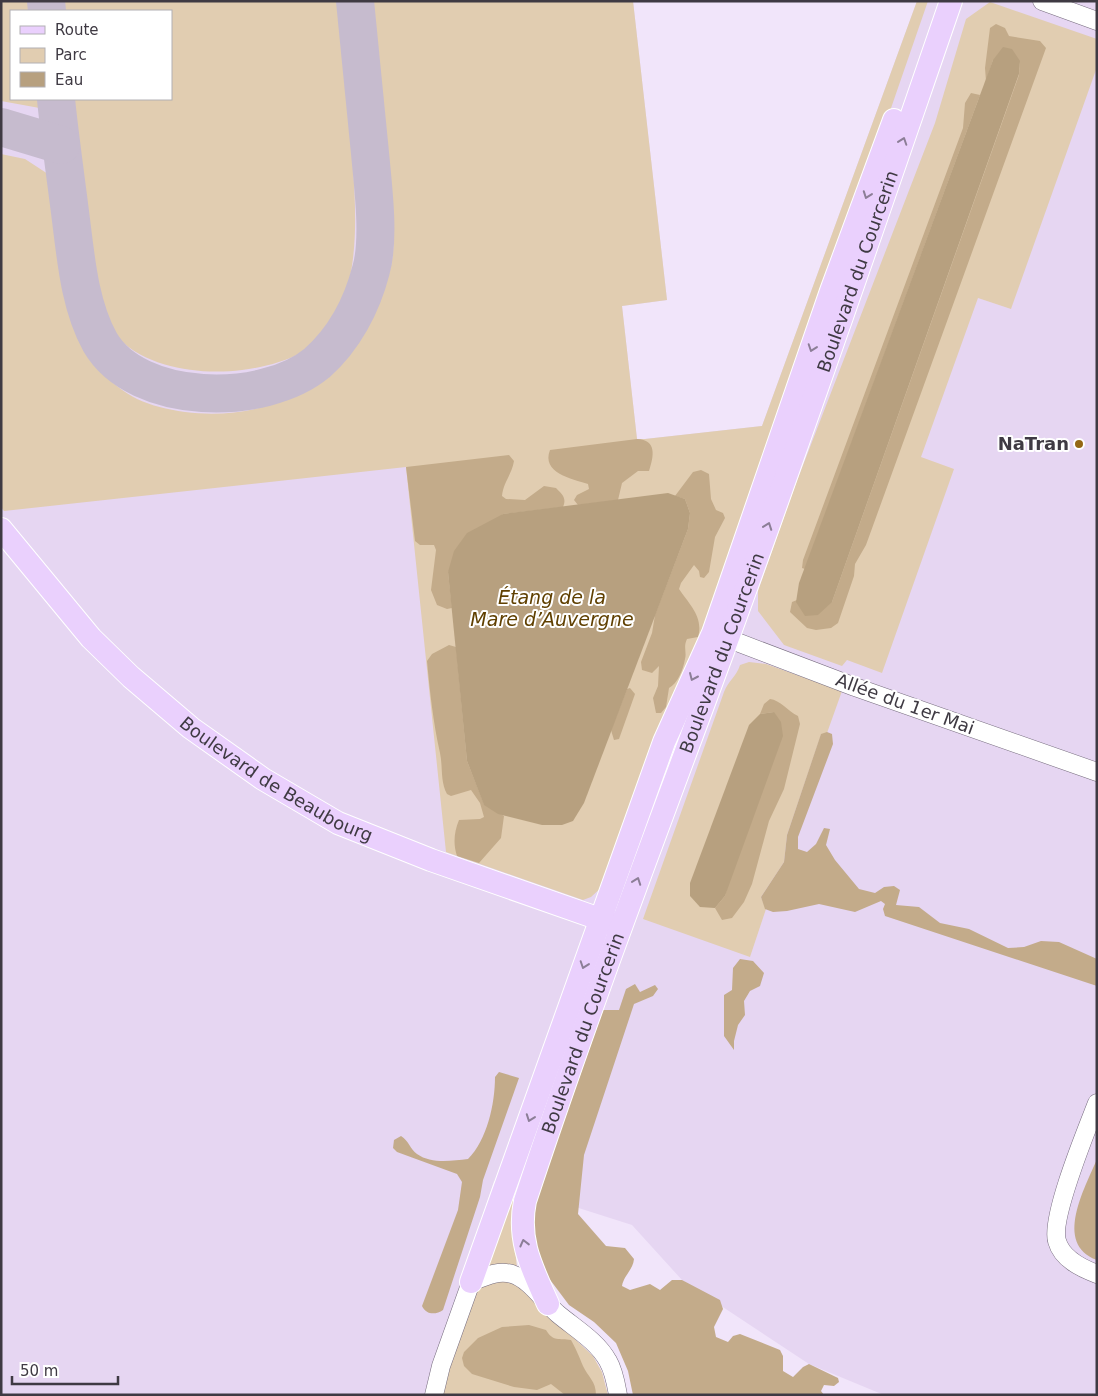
<svg xmlns="http://www.w3.org/2000/svg" width="1098" height="1396" viewBox="0 0 1098 1396" font-family="'DejaVu Sans',sans-serif">
  <style>
    .built { fill: #e6d6f2; fill-rule: evenodd }
    .green { fill: #e1cdb1 }
    .forest { fill: #c3ab8a }
    .water { fill: #b7a07f }
    .lines { fill: none; stroke-linecap: round; stroke-linejoin: round }
    .taxiway { stroke: #c6bbce; stroke-width: 38 }
    .minor-casing { stroke: #766c7e; stroke-width: 19 }
    .major-casing { stroke: #fff; stroke-width: 24 }
    .minor { stroke: #fff; stroke-width: 18 }
    .major { stroke: #ead0fd; stroke-width: 22 }
    .oneway { stroke: #8c7e97 }
    .poi-dot { fill: #946714; stroke: #fff; stroke-width: 2 }
    .labels { text-anchor: middle; stroke-width: 4; stroke-linejoin: round; paint-order: stroke }
    .street-label { font-size: 18px; fill: #3f3a43; stroke: #fff }
    .poi-label { font-size: 18px; font-weight: bold; fill: #3f3a43; stroke: #fff; text-anchor: end }
    .water-label { font-size: 19px; font-style: italic; fill: #604001; stroke: #fff }
  </style>
  <rect width="100%" height="100%" fill="#f1e5fa"/>
  <path class="built" d="M 1,1 L 633,1 L 667,300 L 622,306 L 637,439 L 645,439 L 762,426 L 917,1 L 1097,1 L 1097,1395 L 884,1395 L 809,1364 L 682,1280 L 632,1225 L 494,1181 L 424,1395 L 1,1395 ZM 11,11 L 171,11 L 171,99 L 11,99 Z"/>
  <g class="green">
    <polygon points="1,1 33,1 34,11 11,11 11,99 44,99 45,109 1,101"/>
    <path d="M 60,1 L 341,1 C 344,43 347,85 350,127 C 354,186 364,262 337,316 C 320,353 279,365 242,370 C 202,375 150,369 119,339 C 83,304 77,153 71,99 L 171,99 L 171,11 L 61,11 Z"/>
    <path d="M 367,1 L 633,1 L 667,300 L 622,306 L 637,439 L 645,439 L 762,426 L 917,1 L 928,1 L 754,505 L 604,885 L 591,897 L 583,900 L 446,852 L 406,467 L 4,511 L 1,507 L 1,154 L 25,159 L 48,174 C 55,233 60,322 100,369 C 123,397 149,407 185,412 C 275,423 356,378 384,289 C 386,280 391,270 392,260 C 397,229 390,189 386,158 C 380,106 373,54 367,1 Z"/>
    <polygon points="990,2 1097,39 1097,67 1011,309 978,298 921,457 954,469 882,673 847,660 842,666 784,645 758,611 758,591 795,486 935,123 966,19"/>
    <path d="M 749,662 L 766,664 L 842,691 L 827,733 L 821,735 L 787,835 L 784,862 L 761,897 L 766,909 L 750,957 L 643,919 L 724,692 C 728,681 737,676 740,665 Z"/>
    <polygon points="517,1186 519,1186 513,1232 517,1267 487,1269"/>
    <polygon points="511,1279 593,1356 602,1372 608,1395 442,1395 444,1381 477,1290 485,1282"/>
  </g>
  <g class="forest">
    <polygon points="996,24 1005,28 1009,36 1040,41 1046,48 866,545 855,564 854,576 838,623 831,628 816,630 807,628 790,612 792,602 797,600 832,602 1019,75 1020,61 993,60 986,81 985,68 990,28"/>
    <polygon points="971,93 980,95 805,569 802,568 803,560 963,128 965,103"/>
    <path d="M 637,439 C 657,440 654,456 649,471 L 638,471 L 622,483 L 618,500 L 578,505 L 574,500 L 577,495 L 589,489 L 588,484 C 572,479 541,473 550,450 Z"/>
    <path d="M 509,455 L 514,461 C 512,474 503,483 502,496 L 506,499 L 525,500 L 544,486 L 556,488 C 562,494 567,498 563,507 L 503,514 L 448,572 L 452,608 L 447,609 L 437,605 L 431,590 L 436,550 L 434,545 L 420,545 L 415,541 L 406,467 Z"/>
    <path d="M 701,470 L 709,474 L 711,499 L 716,510 L 723,513 L 725,518 L 715,537 L 709,572 L 704,578 L 700,577 L 699,571 L 694,565 L 681,583 L 679,589 C 689,604 704,617 698,637 L 687,639 C 683,647 687,652 685,659 C 683,670 678,683 669,688 L 666,707 L 661,713 L 656,713 L 653,698 L 658,686 L 659,666 L 652,673 L 642,670 L 641,662 L 652,633 L 655,615 L 688,529 L 690,513 L 685,499 L 675,496 L 693,472 Z"/>
    <path d="M 449,645 L 456,647 L 467,761 L 484,804 L 504,816 L 501,838 L 479,863 L 457,856 C 453,844 454,832 459,820 L 480,819 L 484,817 L 480,803 L 471,790 L 451,796 L 447,794 C 440,781 443,767 440,753 C 433,721 430,693 427,661 L 432,654 Z"/>
    <polygon points="630,688 635,694 619,739 614,740 611,730 627,689"/>
    <path d="M 770,699 C 780,700 788,711 798,716 L 800,724 L 784,789 L 769,821 L 752,884 L 744,902 L 732,918 L 722,920 L 715,908 L 725,896 L 774,712 L 760,714 L 764,704 Z"/>
    <polygon points="827,732 832,734 833,744 798,837 798,849 807,852 816,844 824,828 830,829 826,845 835,860 859,889 875,893 884,887 894,886 900,890 896,905 919,907 940,923 969,929 1008,948 1024,947 1041,941 1059,942 1097,959 1097,986 885,916 883,909 885,904 881,901 855,912 819,904 787,911 773,912 765,909 761,897 784,862 787,835 821,734"/>
    <polygon points="740,959 753,961 764,973 760,986 750,991 744,1001 745,1015 738,1025 734,1041 734,1050 724,1036 724,995 732,990 733,968"/>
    <path d="M 635,984 L 640,992 L 655,985 L 658,989 L 653,996 L 634,1004 L 584,1155 L 578,1214 L 606,1246 L 625,1248 L 634,1259 C 633,1270 624,1275 622,1286 L 630,1290 L 650,1284 L 660,1290 L 672,1280 L 682,1280 L 720,1300 L 723,1309 L 714,1327 L 716,1337 L 728,1342 L 733,1336 L 740,1334 L 780,1350 L 783,1356 L 783,1371 L 793,1377 L 803,1367 L 809,1364 L 838,1378 L 839,1382 L 834,1386 L 824,1385 L 821,1391 L 824,1395 L 633,1395 L 628,1371 L 616,1343 L 594,1322 L 569,1305 L 542,1269 L 534,1253 L 532,1222 L 536,1200 L 603,1010 L 619,1010 L 626,989 Z"/>
    <path d="M 499,1072 L 519,1078 L 483,1180 L 480,1197 L 443,1310 C 436,1315 426,1315 422,1306 L 458,1210 L 462,1182 L 457,1174 L 397,1152 L 393,1148 L 394,1140 L 401,1136 C 409,1141 410,1149 417,1154 C 431,1164 451,1161 468,1159 C 487,1140 495,1104 495,1077 Z"/>
    <path d="M 1097,1159 L 1097,1260 C 1053,1244 1085,1188 1097,1159 Z"/>
    <path d="M 529,1325 L 546,1330 C 553,1342 559,1338 571,1340 C 576,1349 579,1356 583,1366 C 588,1377 596,1381 596,1395 L 565,1395 L 551,1384 L 537,1390 L 514,1387 L 472,1374 L 464,1366 L 462,1358 L 464,1352 L 478,1338 L 502,1327 Z"/>
  </g>
  <g class="water">
    <polygon points="1003,47 1012,49 1020,61 1019,74 832,602 818,615 805,616 796,602 799,583 993,60"/>
    <polygon points="668,493 685,499 690,513 688,529 584,803 573,821 562,825 542,825 498,814 484,805 467,761 448,572 454,551 467,533 503,514"/>
    <polygon points="774,712 781,722 783,736 725,896 715,908 700,907 690,896 690,883 749,725 760,714"/>
  </g>
  <g class="lines">
    <g class="taxiway">
      <polyline points="46,1 47,11"/>
      <path d="M 56,99 C 60,139 66,179 71,220 C 76,260 80,306 100,342 C 137,406 264,407 317,363 C 344,339 362,305 371,270 C 380,239 373,186 370,153 C 365,102 360,52 355,1"/>
      <polyline points="1,127 61,145"/>
    </g>
    <defs>
      <g id="minor">
        <polyline points="1042,1 1097,21"/>
        <polyline points="716,634 855,687 1097,772"/>
        <path d="M 1097,1103 C 1087,1129 1050,1218 1057,1241 C 1062,1259 1081,1268 1097,1274"/>
        <path d="M 434,1395 L 441,1366 L 471,1282 C 484,1277 497,1270 512,1274 C 531,1280 543,1301 558,1314 C 576,1329 597,1341 608,1361 C 614,1371 616,1384 618,1395"/>
      </g>
      <g id="major">
        <path id="s1" d="M 1,529 L 91,638 L 131,677 L 191,728 L 263,779 L 338,823 L 431,860 L 614,924"/>
        <polyline points="471,1282 664,742 713,633 831,291 894,120"/>
        <path id="s2" d="M 548,1304 C 532,1268 517,1241 525,1201 C 588,1010 660,823 729,635 C 806,425 878,213 951,1"/>
      </g>
    </defs>
    <use href="#minor" class="minor-casing"/>
    <use href="#major" class="major-casing"/>
    <use href="#minor" class="minor"/>
    <use href="#major" class="major"/>
  </g>
  <defs><path id="oneway-chevron" d="M-2-3.5L2.5 0L-2 3.5" fill="none" stroke-width="1.6" stroke-linecap="round" stroke-linejoin="round" transform="scale(1.25)"/></defs>
  <g class="oneway">
    <use href="#oneway-chevron" transform="translate(903 141) rotate(-71)"/>
    <use href="#oneway-chevron" transform="translate(867 195) rotate(110)"/>
    <use href="#oneway-chevron" transform="translate(812 348) rotate(109)"/>
    <use href="#oneway-chevron" transform="translate(768 526) rotate(-70)"/>
    <use href="#oneway-chevron" transform="translate(693 677) rotate(114)"/>
    <use href="#oneway-chevron" transform="translate(637 881) rotate(-70)"/>
    <use href="#oneway-chevron" transform="translate(584 965) rotate(109)"/>
    <use href="#oneway-chevron" transform="translate(530 1118) rotate(110)"/>
    <use href="#oneway-chevron" transform="translate(524 1243) rotate(-104)"/>
  </g>
  <circle class="poi-dot" cx="1079" cy="444" r="5"/>
  <g class="labels">
    <g class="street-label">
      <text dy="6" stroke="none"><textPath href="#s2" startOffset="1095">Boulevard du Courcerin</textPath></text>
      <text dy="6" stroke="none"><textPath href="#s2" startOffset="690">Boulevard du Courcerin</textPath></text>
      <text transform="translate(905 704) rotate(20)" y="6">Allée du 1er Mai</text>
      <text dy="6" stroke="none"><textPath href="#s1" startOffset="376">Boulevard de Beaubourg</textPath></text>
      <text dy="6" stroke="none"><textPath href="#s2" startOffset="285">Boulevard du Courcerin</textPath></text>
    </g>
    <g class="poi-label">
      <text x="1069" y="450">NaTran</text>
    </g>
    <g class="water-label">
      <text x="552" y="604">Étang de la<tspan x="552" dy="22">Mare d’Auvergne</tspan></text>
    </g>
  </g>
  <rect width="1098" height="1396" fill="none" stroke="#3f3a43" stroke-width="5"/>
  <rect x="10" y="10" width="162" height="90" fill="#ffffff" stroke="#b2b0b4"/>
  <rect x="20" y="26" width="25" height="8" fill="#ead0fd" stroke="#b2b0b4"/>
  <text x="55" y="35" font-size="15" fill="#3f3a43">Route</text>
  <rect x="20" y="48" width="25" height="15" fill="#e1cdb1" stroke="#b2b0b4"/>
  <text x="55" y="60" font-size="15" fill="#3f3a43">Parc</text>
  <rect x="20" y="72" width="25" height="15" fill="#b7a07f" stroke="#b2b0b4"/>
  <text x="55" y="85" font-size="15" fill="#3f3a43">Eau</text>
  <path d="M12 1376v8h106v-8" fill="none" stroke="#3f3a43" stroke-width="2.5"/>
  <text x="20" y="1376" font-size="15" fill="#3f3a43" stroke="#ffffff" stroke-width="4" paint-order="stroke">50 m</text>
</svg>
